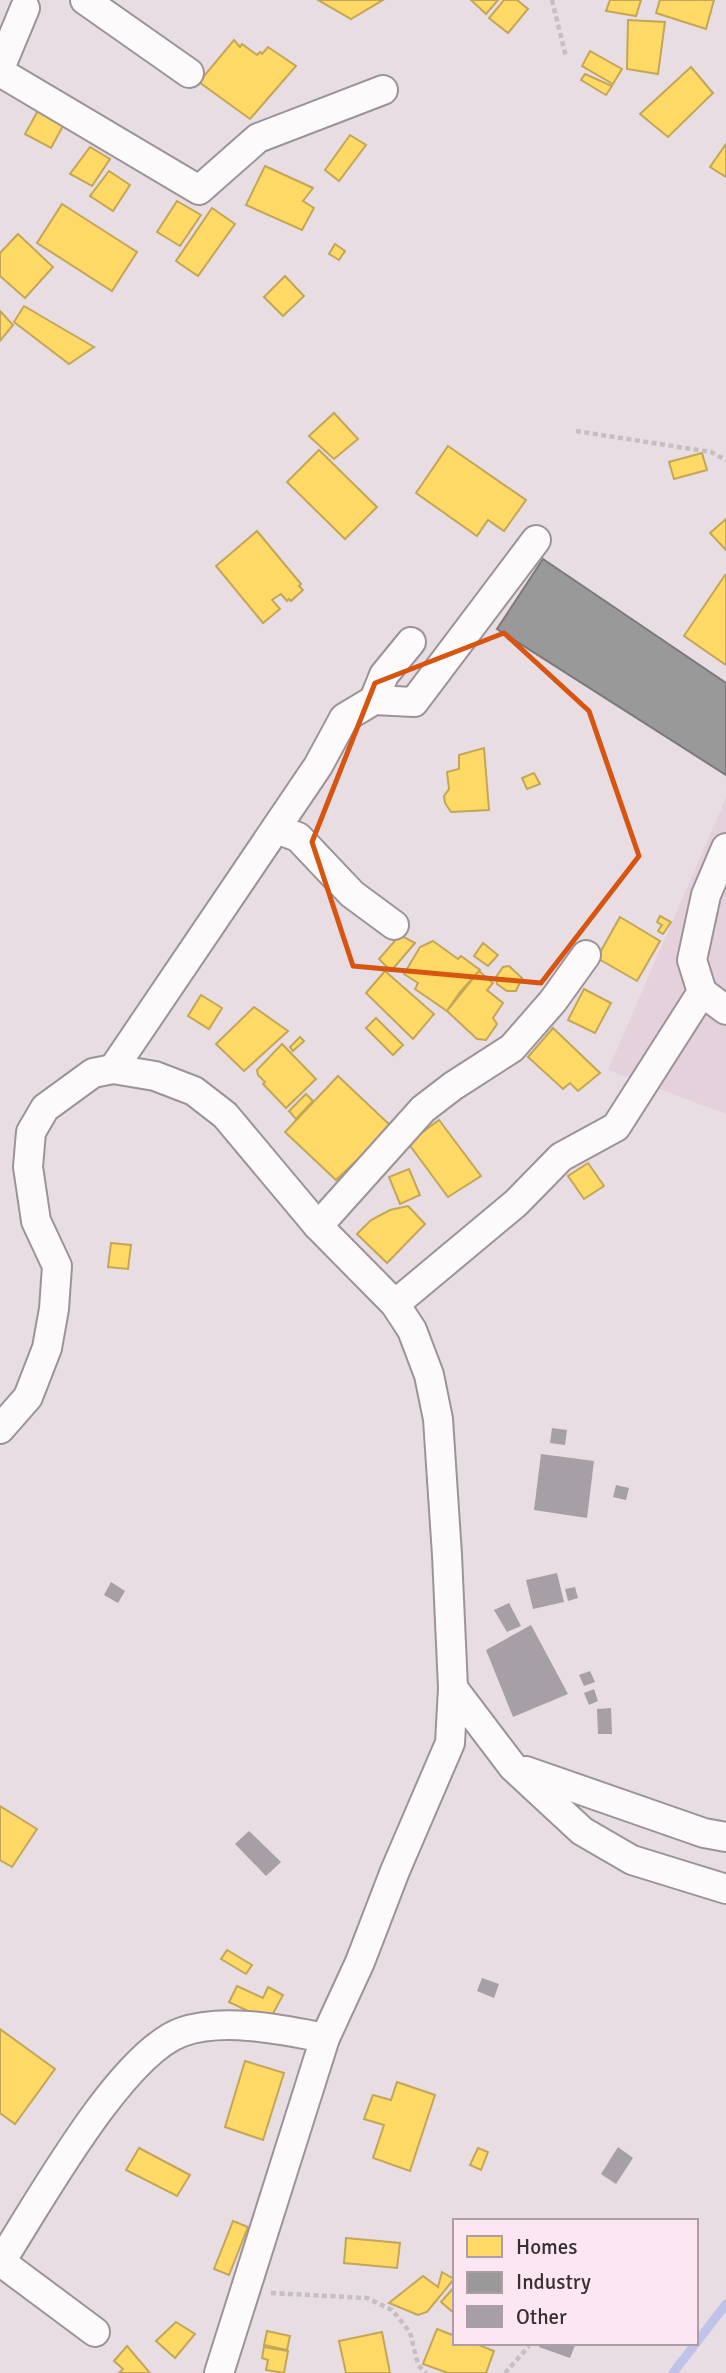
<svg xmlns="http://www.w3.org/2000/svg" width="726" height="2373" viewBox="0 0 726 2373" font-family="Signika,sans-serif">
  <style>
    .built { fill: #e4d1dc }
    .homes { fill: #ffd966; stroke: #c3a657; stroke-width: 2 }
    .industry { fill: #999; stroke: #7c797b; stroke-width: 2 }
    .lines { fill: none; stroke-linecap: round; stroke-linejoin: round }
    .stream { stroke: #c0c3e9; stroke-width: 9 }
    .building { fill: #a69fa5 }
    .minor-casing { stroke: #9c9398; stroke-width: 32 }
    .path { stroke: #c4bfc3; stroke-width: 4.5; stroke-dasharray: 5 3.5; stroke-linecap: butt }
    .minor { stroke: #fcfafb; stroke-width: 28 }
    .marked { fill: none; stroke: #d65510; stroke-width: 5; stroke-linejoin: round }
  </style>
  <rect width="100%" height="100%" fill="#e8dde3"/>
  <polygon class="built" points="726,798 726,1114 608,1070"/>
  <g class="homes">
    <polygon points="318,0 383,0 351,19"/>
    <polygon points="471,0 498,0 486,14"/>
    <polygon points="504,0 517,0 528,9 508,33 489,18"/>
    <polygon points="610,0 641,0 636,16 606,11"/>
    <polygon points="660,0 714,0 706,29 656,13"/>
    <polygon points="628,20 665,22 658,74 627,69"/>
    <polygon points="234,40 240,47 242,44 257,55 260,52 262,54 268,47 296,66 250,119 199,82"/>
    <polygon points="590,51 622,69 613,84 582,66"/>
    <polygon points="691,67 713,93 668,137 640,114"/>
    <polygon points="585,74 612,86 606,95 581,80"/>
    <polygon points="39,109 64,124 51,148 25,134"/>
    <polygon points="350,135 366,145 339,181 325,170"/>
    <polygon points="726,144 726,177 710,167"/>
    <polygon points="90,147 110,159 92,186 70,174"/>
    <polygon points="265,166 313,188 303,201 314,208 302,230 246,205"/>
    <polygon points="109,171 130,185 113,211 90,196"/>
    <polygon points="177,201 201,215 180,246 157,232"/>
    <polygon points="62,204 137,252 112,291 37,243"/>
    <polygon points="212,208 235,224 198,276 176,261"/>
    <polygon points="18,234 53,267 25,298 0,276 0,253"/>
    <polygon points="335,244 345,251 339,260 329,254"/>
    <polygon points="285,276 304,296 283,316 264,297"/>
    <polygon points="24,306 94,347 69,364 14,322"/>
    <polygon points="0,311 13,325 0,341"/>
    <polygon points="334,413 358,439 334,459 309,436"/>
    <polygon points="448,446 526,500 504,531 488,520 477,536 416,493"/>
    <polygon points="319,450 377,507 345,539 287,482"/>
    <polygon points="702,453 707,470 674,479 669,462"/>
    <polygon points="726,519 726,550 710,533"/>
    <polygon points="257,531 301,584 299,586 303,590 291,601 289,599 287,601 281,594 272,600 280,609 263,623 216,566"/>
    <polygon points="725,575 726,576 726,665 684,636"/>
    <polygon points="484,748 489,810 451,812 445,803 444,796 449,789 447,772 459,769 459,755"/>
    <polygon points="534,773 540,784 527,789 522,778"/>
    <polygon points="660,916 671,922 663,934 658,931 662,925 657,922"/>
    <polygon points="620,917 660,941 637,981 597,958"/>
    <polygon points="400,935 415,943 391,971 379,959"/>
    <polygon points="433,941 458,959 461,956 480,970 460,992 447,1011 415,989 418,983 404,974 420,947"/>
    <polygon points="483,943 498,955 488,966 474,956"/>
    <polygon points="509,966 522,978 516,991 507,991 497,984 496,977 503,967"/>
    <polygon points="385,971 434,1014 413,1039 366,993"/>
    <polygon points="479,971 493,983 487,990 503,1003 493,1018 497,1024 486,1040 477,1039 447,1011"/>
    <polygon points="584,989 611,1003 595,1033 568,1020"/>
    <polygon points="201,995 222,1008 209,1029 188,1016"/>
    <polygon points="254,1007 288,1031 244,1071 216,1044"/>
    <polygon points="376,1018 403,1045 393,1055 366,1028"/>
    <polygon points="553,1028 600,1073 578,1091 570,1083 563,1089 528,1057"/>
    <polygon points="300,1037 304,1041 293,1051 290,1047"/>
    <polygon points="282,1044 316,1079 286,1108 263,1084 265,1082 258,1075 257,1070"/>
    <polygon points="338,1076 392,1127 336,1180 285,1132"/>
    <polygon points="306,1094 313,1101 296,1119 289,1111"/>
    <polygon points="439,1120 481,1176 448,1197 408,1143"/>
    <polygon points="588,1163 604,1186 584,1199 568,1176"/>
    <polygon points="409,1169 420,1195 400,1204 389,1177"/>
    <polygon points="408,1206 425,1224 387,1263 357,1234 371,1220 390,1210"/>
    <polygon points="111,1243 131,1245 128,1269 108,1267"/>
    <polygon points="0,1806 37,1829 12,1867 0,1860"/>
    <polygon points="227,1950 252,1965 246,1974 221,1959"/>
    <polygon points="237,1986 263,1998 268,1987 283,1995 269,2021 229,2002"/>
    <polygon points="0,2029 55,2069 15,2124 0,2113"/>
    <polygon points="245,2061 284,2073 263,2140 225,2127"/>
    <polygon points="397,2082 435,2095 410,2171 373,2158 384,2125 364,2119 373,2095 391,2100"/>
    <polygon points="139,2148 190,2175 177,2196 126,2170"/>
    <polygon points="478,2148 488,2152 481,2170 470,2165"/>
    <polygon points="233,2221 248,2227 229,2275 214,2269"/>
    <polygon points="346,2238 400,2243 397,2268 344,2263"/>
    <polygon points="442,2272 454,2279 427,2312 418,2315 389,2303 423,2276 438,2287"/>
    <polygon points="455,2286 455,2314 441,2302"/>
    <polygon points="176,2322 195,2334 175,2358 156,2341"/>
    <polygon points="437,2329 455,2336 455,2343 474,2343 494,2351 486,2373 448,2373 423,2364"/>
    <polygon points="267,2331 290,2336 287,2350 264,2345"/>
    <polygon points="382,2332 390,2373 346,2373 339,2341"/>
    <polygon points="127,2346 150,2373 119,2373 123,2369 114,2361"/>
    <polygon points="264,2347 288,2351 284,2373 266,2370 268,2360 262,2358"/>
  </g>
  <polygon class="industry" points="543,559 726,683 726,775 497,629"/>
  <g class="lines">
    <g class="stream">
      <polyline points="696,2343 726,2304"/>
      <polyline points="673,2373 696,2343"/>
    </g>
  </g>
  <g class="building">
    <polygon points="552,1428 567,1430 565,1445 550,1443"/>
    <polygon points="541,1454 594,1461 587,1518 534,1510"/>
    <polygon points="616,1485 629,1488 626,1500 613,1497"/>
    <polygon points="557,1573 564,1602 533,1609 526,1580"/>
    <polygon points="111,1582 125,1591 118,1603 104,1595"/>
    <polygon points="575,1587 578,1598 568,1601 565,1589"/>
    <polygon points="509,1603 521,1626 507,1632 494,1610"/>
    <polygon points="531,1625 568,1694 513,1717 486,1650"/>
    <polygon points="590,1671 595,1682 584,1686 579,1675"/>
    <polygon points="594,1689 598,1701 589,1705 584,1693"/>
    <polygon points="611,1708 612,1734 598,1734 597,1709"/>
    <polygon points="249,1831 281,1862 266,1876 235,1844"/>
    <polygon points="482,1978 499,1984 494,1998 477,1991"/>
    <polygon points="618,2147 633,2158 616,2184 601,2174"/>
    <polygon points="541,2343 576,2343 570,2358 539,2347"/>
  </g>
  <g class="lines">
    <defs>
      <g id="minor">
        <polyline points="85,0 189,73"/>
        <polyline points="0,68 25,8"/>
        <polyline points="0,72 199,190 258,138 383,90"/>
        <polyline points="374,700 384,675 411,642"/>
        <polyline points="276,829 298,837 352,894 394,925"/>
        <polyline points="702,992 726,1010"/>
        <polyline points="113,1069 318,766 344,718 374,700 414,702 536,540"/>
        <polyline points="318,1226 423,1109 453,1086 512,1048 553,1001 586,955"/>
        <polyline points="395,1304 516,1203 561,1157 616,1127 702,992 692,960 706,895 726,848"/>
        <polyline points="0,1429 28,1397 47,1348 54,1309 57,1266 36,1221 28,1167 31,1132 45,1108 93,1073 113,1069 155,1076 194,1091 225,1115 318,1226 395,1304 412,1330 429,1375 438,1419 447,1555 453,1688 450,1743 395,1871 360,1962 325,2038 219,2373"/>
        <polyline points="453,1688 513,1767 582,1831 632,1860 726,1889"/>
        <polyline points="526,1771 704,1833 726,1837"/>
        <polyline points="1,2262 95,2332"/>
        <path d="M 0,2263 C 37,2206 120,2054 182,2032 C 224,2017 283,2030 325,2038"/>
      </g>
    </defs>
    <use href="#minor" class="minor-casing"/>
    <g class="path">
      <polyline points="552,0 566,57"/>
      <polyline points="576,431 711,452 726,460"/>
      <polyline points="271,2293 367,2298 392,2310 410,2332 418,2365 426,2373"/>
      <polyline points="505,2373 529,2346"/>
    </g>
    <use href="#minor" class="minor"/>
  </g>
  <path class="marked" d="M 504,633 L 589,711 L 639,856 L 541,983 L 353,966 L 312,842 L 375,683 Z"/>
  <rect x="453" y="2219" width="245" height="126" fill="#fbe6f2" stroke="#ad9da6" stroke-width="2"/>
  <rect x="467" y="2236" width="35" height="21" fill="#ffd966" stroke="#ad9da6" stroke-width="2"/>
  <text x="516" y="2254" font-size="21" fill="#372f34">Homes</text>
  <rect x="467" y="2272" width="35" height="21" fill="#999999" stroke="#ad9da6" stroke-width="2"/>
  <text x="516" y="2289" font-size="21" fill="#372f34">Industry</text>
  <rect x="467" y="2306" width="35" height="21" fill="#a69fa5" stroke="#ad9da6" stroke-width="2"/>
  <text x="516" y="2324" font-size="21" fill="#372f34">Other</text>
</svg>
